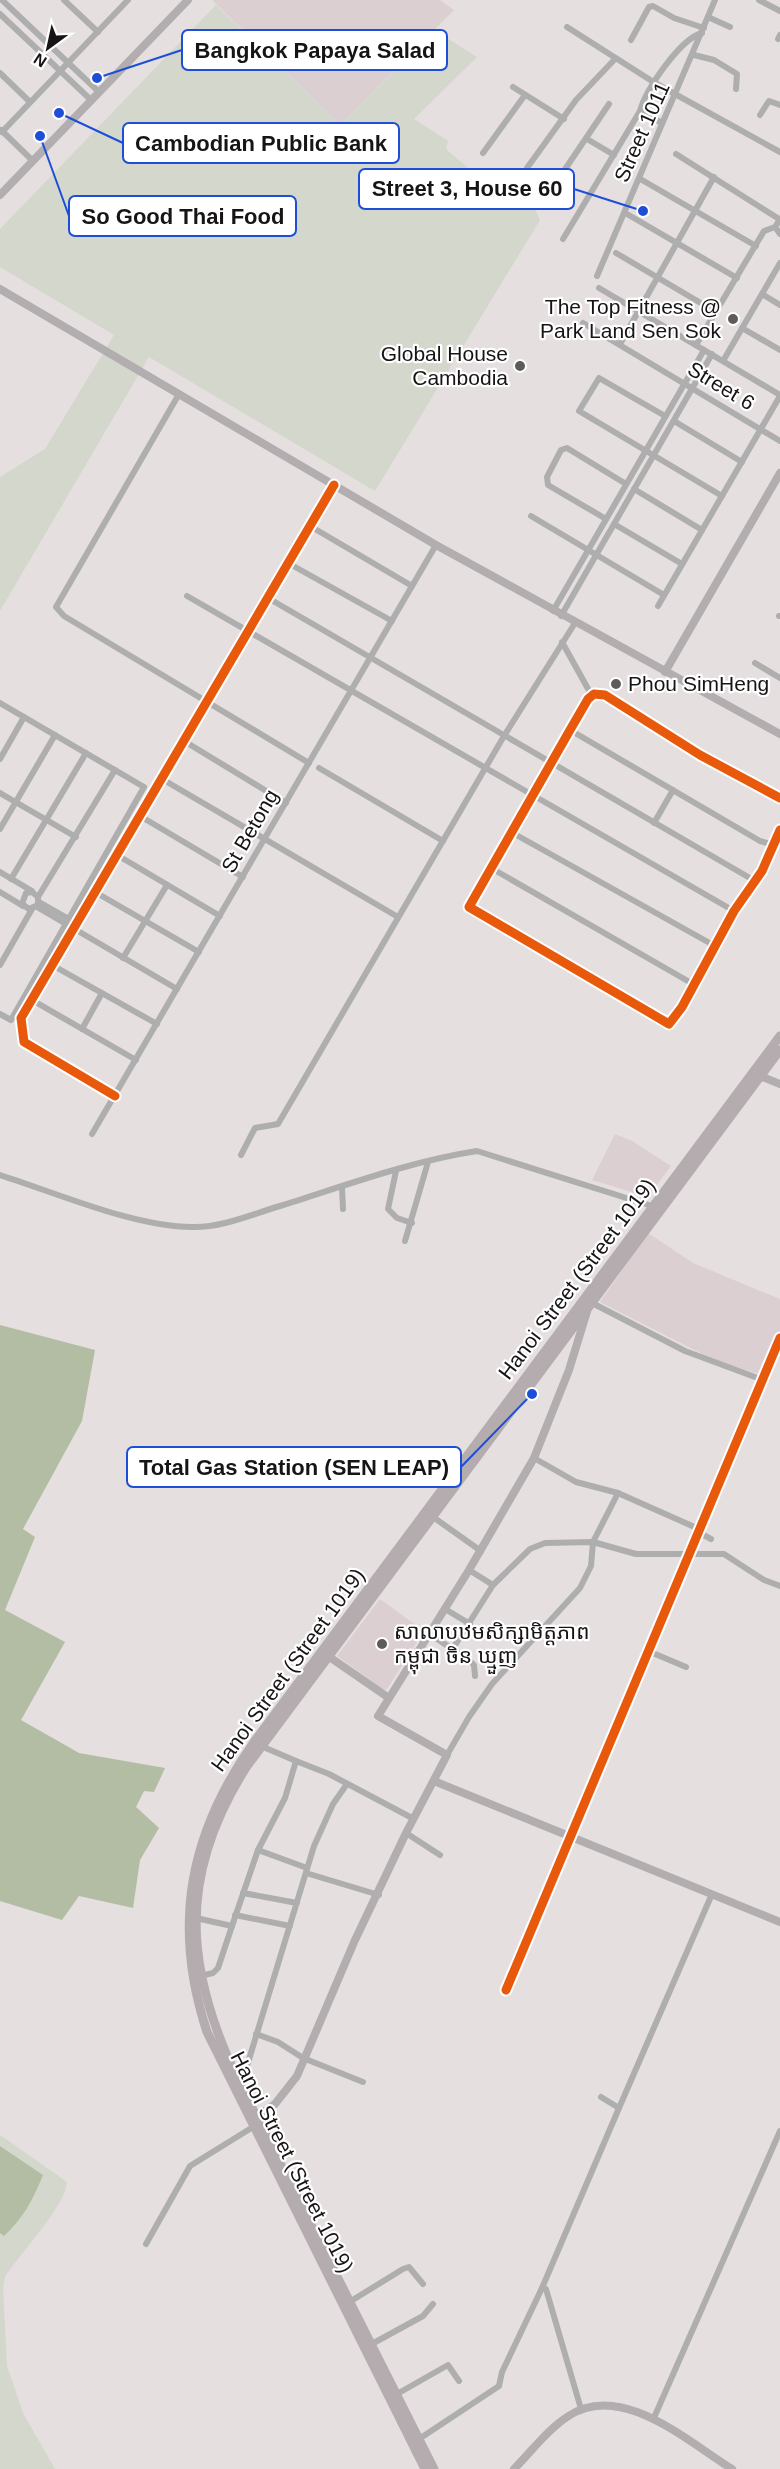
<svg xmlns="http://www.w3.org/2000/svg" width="780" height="2469" viewBox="0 0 780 2469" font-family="Helvetica,'Noto Sans Khmer',sans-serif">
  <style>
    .built { fill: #dccfd2 }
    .green { fill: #d4d7cc }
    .water { fill: #b3bda4 }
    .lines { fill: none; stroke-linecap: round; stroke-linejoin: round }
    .street { stroke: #afaeae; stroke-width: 6 }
    .secondary { stroke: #b2adae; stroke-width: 8 }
    .primary { stroke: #b4acaf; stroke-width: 9 }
    .cycleway-casing { stroke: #fff; stroke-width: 13 }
    .cycleway { stroke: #e8590c; stroke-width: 9 }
    .poi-dot { fill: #5f5b5c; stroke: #fff; stroke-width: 2 }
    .labels { text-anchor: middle; stroke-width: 4.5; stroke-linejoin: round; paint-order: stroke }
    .street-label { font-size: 21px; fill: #171415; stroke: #fff }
    .poi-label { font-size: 21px; fill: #171415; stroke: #fff; text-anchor: end }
    .leader { fill: none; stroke: #1d4ed8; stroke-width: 2 }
    .callout-dot { fill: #1d4ed8; stroke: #fff; stroke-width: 2 }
    .callout { fill: #fff; stroke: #1d4ed8; stroke-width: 2 }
    .callout-label { font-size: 22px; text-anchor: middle; font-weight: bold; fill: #171415 }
  </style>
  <rect width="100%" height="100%" fill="#e5dfe0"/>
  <g class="built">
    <polygon points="212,0 440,0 454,10 340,125"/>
    <polygon points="615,1134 632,1141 671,1166 648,1197 592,1180"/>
    <polygon points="648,1233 693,1263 780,1299 780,1331 762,1375 716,1361 600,1302"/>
    <polygon points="380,1599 424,1631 387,1689 384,1690 337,1656"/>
  </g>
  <g class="green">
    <polygon points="216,5 340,125 432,33 439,33 477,57 414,119 448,141 446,149 501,196 519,174 540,220 375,491 149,357 0,611 0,477 45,449 114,335 0,267 0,229"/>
    <path d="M 0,2135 L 67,2182 C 66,2206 19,2254 5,2277 L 3,2288 L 7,2366 L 23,2413 L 55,2469 L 0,2469 Z"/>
  </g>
  <g class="water">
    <polygon points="0,1325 95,1350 82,1421 23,1529 35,1537 5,1610 65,1642 21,1720 79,1753 165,1768 154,1792 144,1791 136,1807 159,1828 140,1860 133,1908 79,1896 62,1920 0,1901"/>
    <path d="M 0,2146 L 43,2175 C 33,2200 23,2218 4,2236 L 0,2233 Z"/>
  </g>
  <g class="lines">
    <g class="street">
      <polyline points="2,0 99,92"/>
      <polyline points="64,0 98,32"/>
      <polyline points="759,0 780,11"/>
      <polyline points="0,14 91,100"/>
      <polyline points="708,17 730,27"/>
      <polyline points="567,27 655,83 780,152"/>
      <polyline points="778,39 780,35"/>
      <polyline points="631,40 649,7 653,6 674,18 704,28"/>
      <polyline points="694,55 714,60 737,74 736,89"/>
      <polyline points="0,73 30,102"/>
      <polyline points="513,87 564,119"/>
      <path d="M 640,111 C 646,89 680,39 702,33"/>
      <polyline points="760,115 769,101 780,105"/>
      <polyline points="1,130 33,161"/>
      <polyline points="2,132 128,0"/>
      <polyline points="587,139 614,155"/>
      <polyline points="483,153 525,95"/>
      <polyline points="676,154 779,219"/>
      <polyline points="527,168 576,100 615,59"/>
      <polyline points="642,180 756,246"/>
      <polyline points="543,202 609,104"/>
      <polyline points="627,214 737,278"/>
      <polyline points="780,219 775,227 780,234"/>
      <polyline points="563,239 640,111 662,123"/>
      <polyline points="616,253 716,312"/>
      <polyline points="597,276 715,0"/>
      <polyline points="599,288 780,395"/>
      <polyline points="762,294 780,305"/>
      <polyline points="583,323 780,441"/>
      <polyline points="742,328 780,350"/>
      <polyline points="620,344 714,177"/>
      <polyline points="696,345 764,231 775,227"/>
      <polyline points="723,361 780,263"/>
      <polyline points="179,394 56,607 64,616 309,763"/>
      <polyline points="665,416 599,378 579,411 722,496"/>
      <polyline points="674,421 742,462"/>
      <polyline points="634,489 702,530"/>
      <polyline points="531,516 664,595"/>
      <polyline points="606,519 548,485 547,477 561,450 567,448 626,484"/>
      <polyline points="614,524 682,564"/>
      <polyline points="310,526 412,586"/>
      <polyline points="288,563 392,621"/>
      <polyline points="187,596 734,911"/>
      <polyline points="268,598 755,881"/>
      <polyline points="658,606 780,396"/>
      <polyline points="553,611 704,350"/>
      <polyline points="561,616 712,354"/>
      <polyline points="779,616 780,616"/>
      <polyline points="562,642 592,696"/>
      <polyline points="755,663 780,678"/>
      <polyline points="0,703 144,787 11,1020 0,1014"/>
      <polyline points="570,730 760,841 774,845"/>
      <polyline points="184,741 286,803"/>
      <polyline points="0,759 24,717"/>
      <polyline points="319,768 443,841"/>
      <polyline points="162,779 398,917"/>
      <polyline points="0,793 76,837"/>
      <polyline points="780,798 700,755 605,695 594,694 588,699 570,730 469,907 669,1024 682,1007 734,911 762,871 780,830"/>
      <polyline points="140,816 243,877"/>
      <polyline points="654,823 673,790"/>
      <polyline points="0,829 55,735"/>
      <polyline points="511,832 715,946"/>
      <polyline points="117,855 220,916"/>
      <polyline points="491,868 693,984"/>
      <polyline points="0,872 32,891"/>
      <polyline points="11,879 86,753"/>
      <polyline points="0,892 23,906"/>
      <polyline points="95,892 199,952"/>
      <polyline points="38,897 32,892 26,893 22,904 29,909 38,905 38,897 115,770"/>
      <polyline points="39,902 69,919"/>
      <polyline points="37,907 177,989"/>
      <polyline points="123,958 167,885"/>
      <polyline points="0,965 32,909"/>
      <polyline points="52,965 157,1024"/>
      <polyline points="32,1000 136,1060"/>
      <polyline points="82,1029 102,993"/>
      <polyline points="115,1096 24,1042 21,1018 334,485"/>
      <polyline points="92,1134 436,545"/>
      <polyline points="241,1155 255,1128 278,1124 504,736 575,623"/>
      <polyline points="396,1171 388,1209 397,1218 412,1223"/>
      <path d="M 0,1175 C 57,1193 134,1227 192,1227 C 221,1228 253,1214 280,1206 C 344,1186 411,1161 477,1151 L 655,1207"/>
      <polyline points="342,1187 343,1209"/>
      <polyline points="405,1241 428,1162"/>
      <polyline points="592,1303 685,1351 763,1380"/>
      <polyline points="534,1458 576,1482 618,1493 699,1529"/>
      <polyline points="433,1517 481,1551"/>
      <polyline points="698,1532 711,1539"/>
      <polyline points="469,1570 493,1585"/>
      <polyline points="445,1609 470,1624"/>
      <polyline points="430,1634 471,1662 474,1665 475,1676"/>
      <polyline points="452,1650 493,1585 530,1549 545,1543 593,1542 636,1554 724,1554 764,1580 780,1586"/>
      <polyline points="648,1651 686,1667"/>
      <polyline points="447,1755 469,1717 492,1684 580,1588 591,1566 593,1542 618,1493"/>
      <polyline points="296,1761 329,1774 414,1819"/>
      <polyline points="406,1833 440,1855"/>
      <polyline points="258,1850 307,1868"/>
      <polyline points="306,1873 379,1895"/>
      <polyline points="243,1893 297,1903"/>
      <polyline points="235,1915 290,1926"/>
      <polyline points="196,1918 232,1926 258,1850 285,1798 296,1761 261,1746"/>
      <polyline points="200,1976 213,1973 218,1968 232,1926"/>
      <polyline points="506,1990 780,1338"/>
      <polyline points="256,2034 278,2042 303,2058 363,2082"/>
      <polyline points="238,2083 243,2079 314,1846 333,1804 347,1784"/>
      <polyline points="619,2108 712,1894"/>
      <polyline points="146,2244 190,2166 253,2127"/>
      <polyline points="542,2288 619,2108 601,2097"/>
      <polyline points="351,2301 403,2269 409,2267 423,2284"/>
      <polyline points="370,2345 423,2316 433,2304"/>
      <polyline points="397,2394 448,2365 459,2381"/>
      <polyline points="653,2420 780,2131"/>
      <polyline points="419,2439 499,2386 502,2372 542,2288 546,2289 581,2409"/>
    </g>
    <g class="secondary">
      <polyline points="0,195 188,0"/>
      <polyline points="0,289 436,545 780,734"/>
      <polyline points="665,672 780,473"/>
      <polyline points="755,1074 780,1084"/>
      <polyline points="325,1654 389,1698"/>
      <polyline points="434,1781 780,1922"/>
      <polyline points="257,2117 275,2104 297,2076 355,1940 406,1833 447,1755 378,1716 469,1570 534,1458 569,1370 588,1308"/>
      <path d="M 514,2469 C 531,2452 547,2430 567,2417 C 620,2380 687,2441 732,2469"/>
    </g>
    <g class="primary">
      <path d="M 425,2469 L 207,2032 C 172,1925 189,1834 254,1742 L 780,1036"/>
      <path d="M 434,2469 L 239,2082 C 184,1969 177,1875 247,1766 L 780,1050"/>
    </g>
    <defs>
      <g id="cycleway">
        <polyline points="780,798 700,755 605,695 594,694 588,699 570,730 469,907 669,1024 682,1007 734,911 762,871 780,830"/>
        <polyline points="115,1096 24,1042 21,1018 334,485"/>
        <polyline points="506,1990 780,1338"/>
      </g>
    </defs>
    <use href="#cycleway" class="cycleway-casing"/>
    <use href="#cycleway" class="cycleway"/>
  </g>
  <g class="poi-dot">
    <circle cx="733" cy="319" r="6"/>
    <circle cx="520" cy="366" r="6"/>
    <circle cx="616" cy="684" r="6"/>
    <circle cx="382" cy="1644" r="6"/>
  </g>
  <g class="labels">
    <g class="street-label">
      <text transform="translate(642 132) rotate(-66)" y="7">Street 1011</text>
      <text transform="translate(721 386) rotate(31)" y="7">Street 6</text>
      <text transform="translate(250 831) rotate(-60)" y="7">St Betong</text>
      <text transform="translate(577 1279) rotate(-53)" y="7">Hanoi Street (Street 1019)</text>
      <text transform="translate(288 1670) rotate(-54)" y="7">Hanoi Street (Street 1019)</text>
      <text transform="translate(292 2162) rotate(63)" y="7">Hanoi Street (Street 1019)</text>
    </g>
    <g class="poi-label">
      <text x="721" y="314">The Top Fitness @<tspan x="721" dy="24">Park Land Sen Sok</tspan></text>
      <text x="508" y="361">Global House<tspan x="508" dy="24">Cambodia</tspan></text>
      <text x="628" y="691" text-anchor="start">Phou SimHeng</text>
      <text x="394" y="1639" text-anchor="start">សាលាបឋមសិក្សាមិត្តភាព<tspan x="394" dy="24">កម្ពុជា ចិន ឃ្មួញ</tspan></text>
    </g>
  </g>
  <path class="leader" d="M97 78L182 50M59 113L123 143M643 211L574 189M40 136L69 216M532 1394L461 1467"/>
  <g class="callout-dot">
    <circle cx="97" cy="78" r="6"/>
    <circle cx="59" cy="113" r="6"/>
    <circle cx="643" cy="211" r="6"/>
    <circle cx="40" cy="136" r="6"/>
    <circle cx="532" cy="1394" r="6"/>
  </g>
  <g class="callout">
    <rect x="182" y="30" width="265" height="40" rx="6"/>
    <rect x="123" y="123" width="276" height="40" rx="6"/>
    <rect x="359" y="169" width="215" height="40" rx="6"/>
    <rect x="69" y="196" width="227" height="40" rx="6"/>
    <rect x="127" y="1447" width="334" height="40" rx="6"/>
  </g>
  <g class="callout-label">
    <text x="315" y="58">Bangkok Papaya Salad</text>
    <text x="261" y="151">Cambodian Public Bank</text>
    <text x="467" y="196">Street 3, House 60</text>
    <text x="183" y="224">So Good Thai Food</text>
    <text x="294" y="1475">Total Gas Station (SEN LEAP)</text>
  </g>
  <g transform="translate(48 48) rotate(213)" stroke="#ffffff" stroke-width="4.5" paint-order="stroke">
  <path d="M0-4.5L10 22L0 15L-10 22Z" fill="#171415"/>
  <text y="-9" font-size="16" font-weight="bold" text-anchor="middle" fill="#171415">N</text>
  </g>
</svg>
